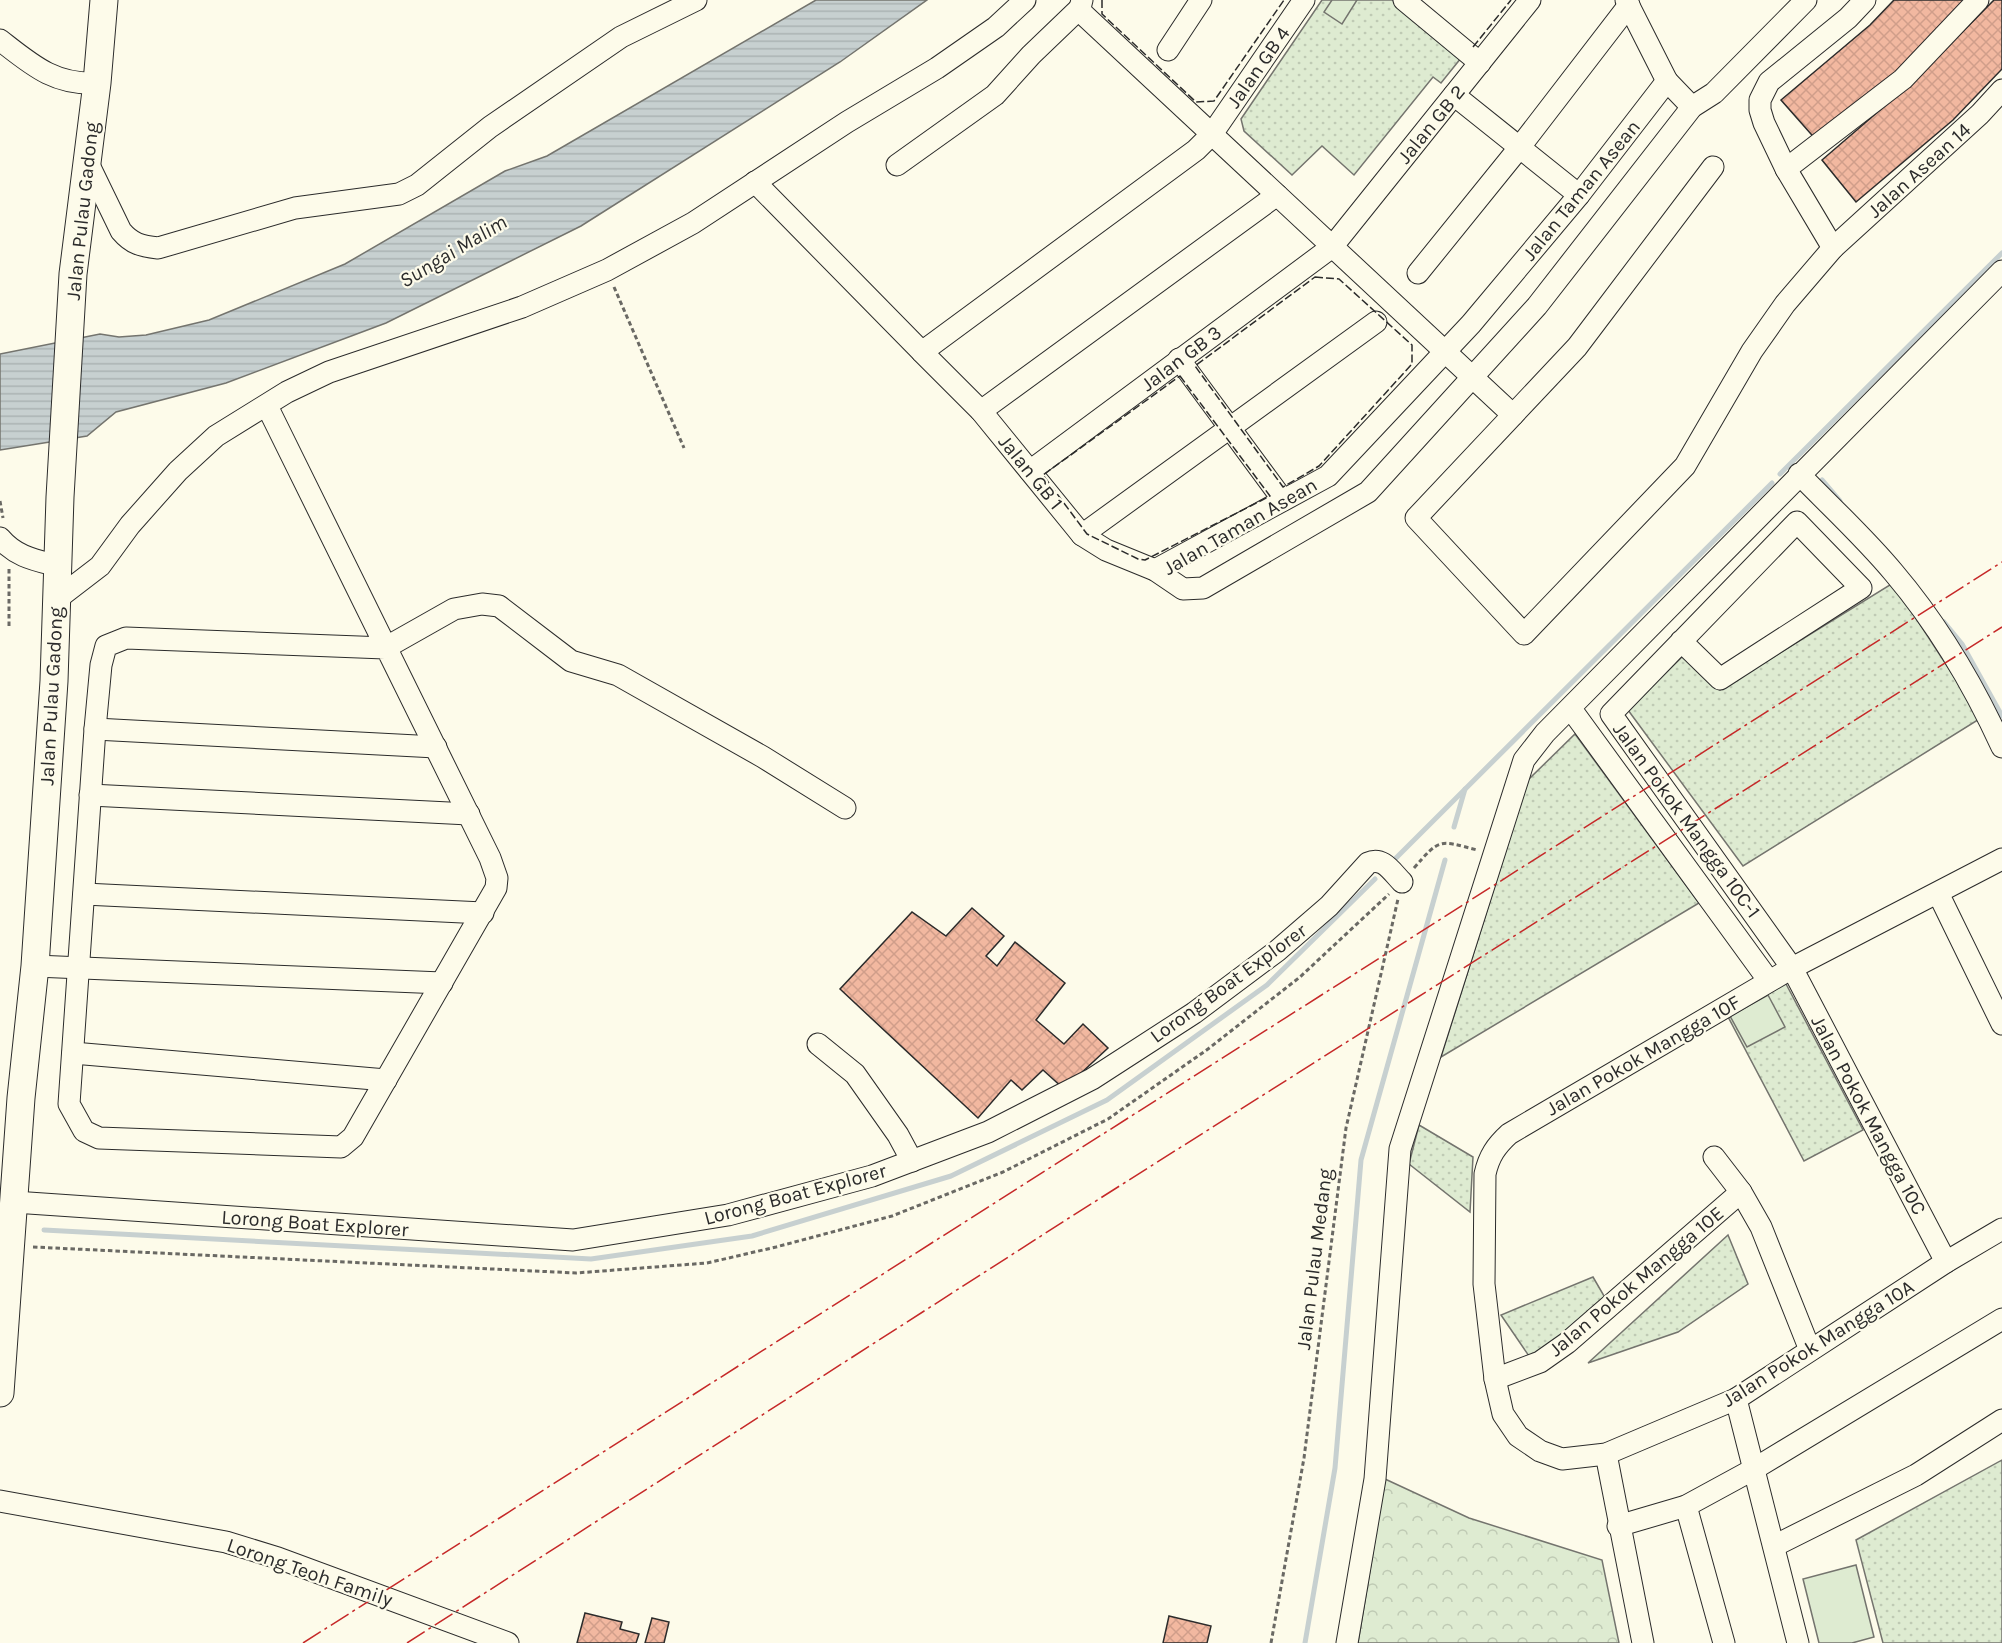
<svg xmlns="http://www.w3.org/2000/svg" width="2002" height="1643" viewBox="0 0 2002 1643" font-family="Karla,sans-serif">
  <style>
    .grass { fill: url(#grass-dots); stroke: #74746e; stroke-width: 1.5 }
    .forest { fill: url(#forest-crowns); stroke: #74746e; stroke-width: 1.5 }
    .pitch { fill: #deebd1; stroke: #74746e; stroke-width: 1.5 }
    .water { fill: url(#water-rules); stroke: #74746e; stroke-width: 1.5 }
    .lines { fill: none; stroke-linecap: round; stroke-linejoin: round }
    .stream { stroke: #c7d0d0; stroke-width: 5 }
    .building { fill: url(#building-cross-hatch); stroke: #2b2b2b; stroke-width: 1.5 }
    .minor-casing { stroke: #2b2b2b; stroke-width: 23 }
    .major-casing { stroke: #2b2b2b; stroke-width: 29 }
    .path { stroke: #6a6964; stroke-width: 3; stroke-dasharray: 4.5 3; stroke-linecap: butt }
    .minor { stroke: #fdfbea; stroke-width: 21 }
    .major { stroke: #fdfbea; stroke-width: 27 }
    .fence { stroke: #2b2b2b; stroke-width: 1.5; stroke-dasharray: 8 3; stroke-linecap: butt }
    .power { stroke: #c62828; stroke-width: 1.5; stroke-dasharray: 21 4.5 3 4.5; stroke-linecap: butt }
    .labels { text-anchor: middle; stroke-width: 4.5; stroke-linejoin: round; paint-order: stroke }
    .street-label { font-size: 20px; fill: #2b2b2b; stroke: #fdfbea }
    .water-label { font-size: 21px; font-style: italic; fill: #2b2b2b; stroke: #fdfbea }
  </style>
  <defs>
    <pattern id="grass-dots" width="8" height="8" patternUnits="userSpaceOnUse" patternTransform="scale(1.5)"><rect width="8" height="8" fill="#deebd1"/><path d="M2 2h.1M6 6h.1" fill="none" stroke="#bfcab4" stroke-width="1.8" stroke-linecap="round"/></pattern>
    <pattern id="forest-crowns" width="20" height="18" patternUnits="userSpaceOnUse" patternTransform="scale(1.5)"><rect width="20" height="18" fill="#deebd1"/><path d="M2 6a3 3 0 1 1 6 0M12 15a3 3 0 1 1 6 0" fill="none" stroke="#bfcab4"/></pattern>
    <pattern id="water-rules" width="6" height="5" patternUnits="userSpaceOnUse" patternTransform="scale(1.5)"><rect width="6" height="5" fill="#c7d0d0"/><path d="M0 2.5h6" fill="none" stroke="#abb3b3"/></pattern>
    <pattern id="building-cross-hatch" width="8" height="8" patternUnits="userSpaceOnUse" patternTransform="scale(1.5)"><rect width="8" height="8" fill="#f2b8a0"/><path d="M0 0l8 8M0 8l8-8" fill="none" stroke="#d09e8a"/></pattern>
  </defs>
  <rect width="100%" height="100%" fill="#fdfbea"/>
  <g class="grass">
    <polygon points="1322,0 1392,0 1461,58 1441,83 1433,77 1354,175 1322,146 1292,175 1244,131 1241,119"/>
    <polygon points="1893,583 1981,718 1743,866 1628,710 1683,656 1720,690"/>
    <polygon points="1575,734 1699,903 1441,1057 1528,780"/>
    <polygon points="1785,982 1863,1130 1804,1161 1726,1013"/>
    <polygon points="1419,1125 1473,1157 1470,1212 1409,1164"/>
    <polygon points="1728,1235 1748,1284 1678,1332 1588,1363"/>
    <polygon points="1593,1277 1607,1301 1531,1359 1501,1315"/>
    <polygon points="2002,1460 2002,1643 1883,1643 1856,1540"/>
  </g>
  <polygon class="forest" points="1385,1479 1469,1518 1602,1560 1619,1643 1358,1643"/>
  <g class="pitch">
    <polygon points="1332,0 1357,0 1342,24 1324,12"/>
    <polygon points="1768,995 1785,1027 1747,1047 1730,1016"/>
    <polygon points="1856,1565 1874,1637 1852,1643 1819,1643 1803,1579"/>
  </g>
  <polygon class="water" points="816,0 927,0 840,62 581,226 386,323 226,383 116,412 87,436 0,450 0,354 100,334 119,337 146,335 209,320 345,264 505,171 547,156"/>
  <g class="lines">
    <g class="stream">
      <polyline points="1780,474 2002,253"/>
      <polyline points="1822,480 1840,501"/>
      <polyline points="1944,622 1962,644 2002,716"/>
      <polyline points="1454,827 1465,789"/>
      <polyline points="1394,860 1772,483"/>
      <polyline points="44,1230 591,1259 752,1236 951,1176 1107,1100 1267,985 1375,879"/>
      <polyline points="1305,1643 1335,1468 1361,1160 1445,860"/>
    </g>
  </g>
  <g class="building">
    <polygon points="1894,0 1973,0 1910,66 1818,142 1781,100 1870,25"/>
    <polygon points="1994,0 2002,0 2002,69 1953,120 1856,202 1822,160 1916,79"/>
    <polygon points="972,908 1004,936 986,956 997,966 1015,942 1065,983 1036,1020 1064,1044 1083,1024 1108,1048 1064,1089 1043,1070 1022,1090 1011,1080 978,1118 840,989 912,912 946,936"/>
    <polygon points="585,1613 622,1622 620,1629 639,1634 636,1643 577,1643"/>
    <polygon points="1169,1616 1211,1626 1207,1643 1163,1643"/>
    <polygon points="652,1618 669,1622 664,1643 645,1643"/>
  </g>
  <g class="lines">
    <defs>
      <g id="minor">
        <polyline points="1082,0 1080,8 1083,14 1513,415"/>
        <polyline points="1404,0 1480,63"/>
        <polyline points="1626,0 1667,81"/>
        <path d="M 0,40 C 32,65 54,85 97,83"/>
        <polyline points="1168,50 1201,0"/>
        <polyline points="1454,95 1579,195"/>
        <path d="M 87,161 L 121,231 C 132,244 141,246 158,248 L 295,208 L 399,194 L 417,185 L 490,127 L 621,37 L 696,0"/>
        <polyline points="897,165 995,95 1031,55 1080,8"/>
        <polyline points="1713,167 1577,347 1416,518 1524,634 1685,466 1752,351 1785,304 1833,248 1980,114 2002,90"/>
        <polyline points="1786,169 1903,79 1978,0"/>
        <polyline points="755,182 922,352 1196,150 1212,134 1304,0"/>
        <polyline points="1833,248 1786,169 1764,123 1760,110 1760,100 1769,82 1848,18 1865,0"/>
        <polyline points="1418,273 1519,148 1629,5"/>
        <polyline points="922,352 981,411 1082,535 1106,550 1155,570 1183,589 1203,588 1368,492 1537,306 1692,107 1714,93 1806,0"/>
        <polyline points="1179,359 1283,500"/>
        <polyline points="267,406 490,858 497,878 496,888 353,1137 341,1147 99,1138 84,1131 69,1104 95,729 101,665 106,646 126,638 385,648 454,609 482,604 499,606 571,661 618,675 763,757 845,808"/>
        <polyline points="981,411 1277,195"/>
        <polyline points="1030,471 1332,247 1530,0"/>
        <path d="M 1799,474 C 1831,507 1865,538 1894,573 C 1939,626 1973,684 2002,747"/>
        <polyline points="1082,535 1376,322"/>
        <path d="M 0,538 C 16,557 35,560 58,566"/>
        <polyline points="1155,570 1328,476 1471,324 1579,195 1667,81 1692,107"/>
        <polyline points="57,599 100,566 130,525 178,471 216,436 287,392 329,372 522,307 607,270 693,223 847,122 937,68 996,27 1025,0"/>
        <polyline points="1681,641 1720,679 1861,588 1797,522 1611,714 1792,968 1946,1262"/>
        <polyline points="1571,709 1769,981"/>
        <polyline points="95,729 436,747"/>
        <polyline points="90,795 469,814"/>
        <path d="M 2002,859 L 1792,968 L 1509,1134 C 1496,1146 1489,1156 1485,1174 L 1484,1284 L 1495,1379 L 1503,1414 L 1518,1436 L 1540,1451 L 1562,1459 L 1606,1454 L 1736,1399 L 1946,1262 L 2002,1229"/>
        <polyline points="1938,893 2002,1024"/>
        <polyline points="84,894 483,913"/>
        <polyline points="35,966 442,983"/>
        <polyline points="818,1044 855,1074 898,1135 912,1161"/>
        <polyline points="73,1053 386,1080"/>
        <polyline points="1714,1157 1741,1192 1761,1227 1810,1350"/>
        <path d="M 14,1202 L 573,1240 L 728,1215 L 872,1176 L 988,1132 L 1092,1079 L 1194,1013 L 1277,951 L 1329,906 L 1368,863 C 1383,856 1392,872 1402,882"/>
        <polyline points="1495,1379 1540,1362 1567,1343 1741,1192"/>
        <polyline points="1736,1399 1798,1643"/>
        <polyline points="1606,1454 1643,1643"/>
        <polyline points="0,1501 226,1542 278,1558 508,1643"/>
        <polyline points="1686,1506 1724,1643"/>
        <polyline points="1618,1526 1686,1506 1754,1469 2002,1319"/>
        <polyline points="1774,1546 1916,1475 2002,1420"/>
        <polyline points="1347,1643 1375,1479 1400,1149 1524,760 1545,733 2002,271"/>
      </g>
      <polyline id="major" points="0,1393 21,1098 35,966 54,681 60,497 73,274 97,83 104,0"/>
    </defs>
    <use href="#minor" class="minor-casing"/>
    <use href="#major" class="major-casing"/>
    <g class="path">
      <polyline points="614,287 684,448"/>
      <polyline points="0,501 3,518"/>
      <polyline points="9,569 9,627"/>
      <path d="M 1414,868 C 1440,838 1439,840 1477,850"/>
      <polyline points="33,1247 576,1273 707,1263 776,1247 892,1216 1003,1172 1108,1119 1208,1049 1300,977 1389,894"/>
      <polyline points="1271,1643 1304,1458 1346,1128 1398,899"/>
    </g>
    <use href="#minor" class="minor"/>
    <use href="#major" class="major"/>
    <g class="fence">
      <polyline points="1102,0 1102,14 1196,102 1214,101 1284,0"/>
      <polyline points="1473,47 1511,0"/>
      <polygon points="1315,277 1339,279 1412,345 1412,364 1319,466 1283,487 1195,366"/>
      <polygon points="1180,376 1270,496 1145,560 1138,559 1087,534 1043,475"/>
    </g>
    <g class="power">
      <polyline points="303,1643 2002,562"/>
      <polyline points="407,1643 1069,1218 2002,627"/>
    </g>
  </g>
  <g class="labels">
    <g class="street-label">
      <text transform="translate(1258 67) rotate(-55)" y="7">Jalan GB 4</text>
      <text transform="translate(1431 124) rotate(-51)" y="7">Jalan GB 2</text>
      <text transform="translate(1919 170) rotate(-42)" y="7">Jalan Asean 14</text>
      <text transform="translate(1581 190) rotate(-51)" y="7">Jalan Taman Asean</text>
      <text transform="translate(82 211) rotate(-84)" y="7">Jalan Pulau Gadong</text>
      <text transform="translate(1181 358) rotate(-37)" y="7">Jalan GB 3</text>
      <text transform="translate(1031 472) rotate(51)" y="7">Jalan GB 1</text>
      <text transform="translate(1240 526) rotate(-30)" y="7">Jalan Taman Asean</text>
      <text transform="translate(51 696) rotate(-87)" y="7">Jalan Pulau Gadong</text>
      <text transform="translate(1687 820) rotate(54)" y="7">Jalan Pokok Mangga 10C-1</text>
      <text transform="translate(1228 983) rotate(-36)" y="7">Lorong Boat Explorer</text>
      <text transform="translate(1643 1055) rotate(-30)" y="7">Jalan Pokok Mangga 10F</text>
      <text transform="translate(1869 1115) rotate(62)" y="7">Jalan Pokok Mangga 10C</text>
      <text transform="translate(795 1194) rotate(-15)" y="7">Lorong Boat Explorer</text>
      <text transform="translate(315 1223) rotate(4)" y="7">Lorong Boat Explorer</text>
      <text transform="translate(1314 1259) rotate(-83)" y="7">Jalan Pulau Medang</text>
      <text transform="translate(1636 1281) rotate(-40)" y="7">Jalan Pokok Mangga 10E</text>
      <text transform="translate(1818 1343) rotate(-32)" y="7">Jalan Pokok Mangga 10A</text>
      <text transform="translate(310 1572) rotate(19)" y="7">Lorong Teoh Family</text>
    </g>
    <g class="water-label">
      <text transform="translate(453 251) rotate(-31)" y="7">Sungai Malim</text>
    </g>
  </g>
</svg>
